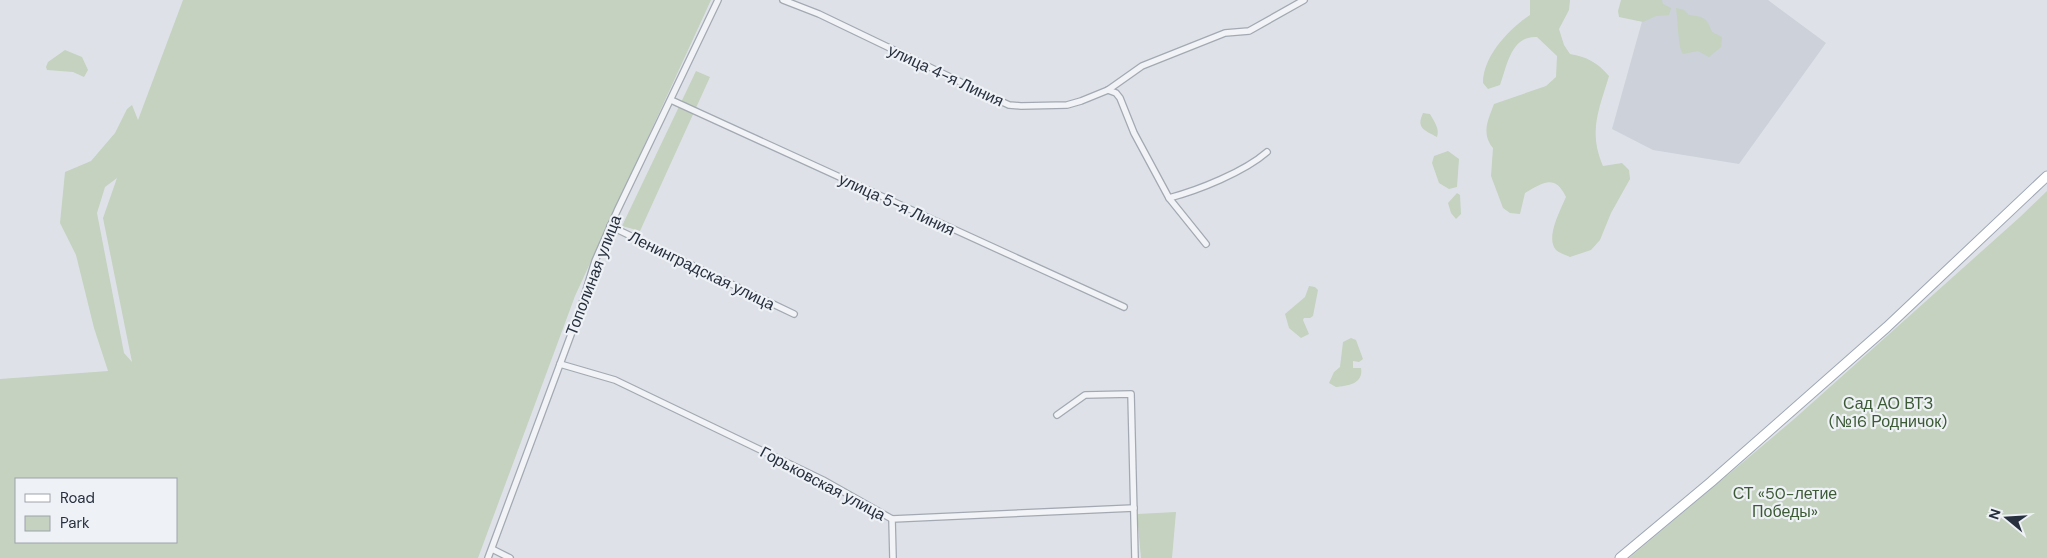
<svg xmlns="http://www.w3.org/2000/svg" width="2047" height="558" viewBox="0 0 2047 558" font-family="'DM Sans',sans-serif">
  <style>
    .built { fill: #ccd1da }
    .green { fill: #c4d2bf; fill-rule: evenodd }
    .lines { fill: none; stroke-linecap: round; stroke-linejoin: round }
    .street-casing { stroke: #a3a9b2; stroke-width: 8 }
    .primary-casing { stroke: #9da6b3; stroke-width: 11 }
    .street { stroke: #f1f3f6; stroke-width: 5.5 }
    .primary { stroke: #fff; stroke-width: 9 }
    .labels { text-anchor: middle; stroke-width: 4.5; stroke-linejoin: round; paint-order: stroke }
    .street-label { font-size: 16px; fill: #27303f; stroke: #eef1f5 }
    .park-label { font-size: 16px; fill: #3c5a35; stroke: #eef1f5 }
  </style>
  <rect width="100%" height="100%" fill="#dee2e8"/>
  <polygon class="built" points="1648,0 1768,0 1826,43 1739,164 1653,150 1612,129"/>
  <g class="green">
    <path d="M 183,0 L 711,0 L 575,296 L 478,558 L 0,558 L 0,379 L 108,371 L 94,328 L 76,255 L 60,223 L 65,172 L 91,161 L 115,133 L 127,109 L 132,105 L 138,120 ZM 117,178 L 103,218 L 132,362 L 124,353 L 97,213 L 105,187 ZM 16,479 L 176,479 L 176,542 L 16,542 Z"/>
    <path d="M 1530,0 L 1570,0 L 1569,10 L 1559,29 L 1564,45 L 1570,54 C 1587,57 1597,62 1609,76 C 1599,110 1588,131 1603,166 L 1622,163 L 1629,170 L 1630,179 L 1611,213 L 1600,240 L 1591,250 L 1570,257 C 1566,255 1559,253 1556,250 C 1545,238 1561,209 1566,197 C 1555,173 1542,183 1525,193 L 1520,214 L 1510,213 L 1503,208 L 1491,176 L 1493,148 C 1481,133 1488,120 1494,104 L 1546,86 L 1556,77 L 1557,56 L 1537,37 C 1511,35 1507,66 1500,85 L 1488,89 L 1483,83 C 1483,56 1509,29 1530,15 Z"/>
    <polygon points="1621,0 1662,0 1663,4 1671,8 1669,15 1656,16 1643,22 1619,17 1618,11"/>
    <path d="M 1676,8 L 1684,10 L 1689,15 C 1705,17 1706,17 1712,32 L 1722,37 L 1721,47 L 1709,57 L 1698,51 L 1683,54 C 1678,48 1678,19 1676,8 Z"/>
    <polygon points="65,50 82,57 88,70 84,77 73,72 47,70 46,67 48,62"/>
    <polygon points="696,71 710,77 640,231 622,226"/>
    <path d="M 1423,113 L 1430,114 C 1434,121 1440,129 1437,137 C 1424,130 1416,128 1423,113 Z"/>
    <polygon points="1448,151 1459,159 1457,187 1449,189 1439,183 1432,163 1434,156"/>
    <polygon points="2047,191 2047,558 1629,558 1793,420 2020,217"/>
    <polygon points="1457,193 1460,195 1461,214 1456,219 1451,213 1448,203"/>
    <polygon points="1309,286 1315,287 1318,290 1313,316 1310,318 1304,318 1303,320 1309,334 1301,338 1289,328 1285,314 1305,297"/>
    <path d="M 1351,338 L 1356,340 L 1363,359 L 1359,362 L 1353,361 L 1353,368 L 1361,368 C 1364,384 1347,386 1336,387 L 1329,383 L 1334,372 L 1340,367 L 1343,342 Z"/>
    <polygon points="1176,512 1172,558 1141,558 1137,514"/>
  </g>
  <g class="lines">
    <defs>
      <g id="street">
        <polyline points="783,0 819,14 996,99 1009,105 1021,106 1067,105 1081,101 1108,90 1142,66 1225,33 1249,31 1304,0"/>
        <polyline points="1108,90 1116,93 1120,98 1134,133 1169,198 1206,244"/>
        <polyline points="671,100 1124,307"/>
        <path d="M 1169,198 C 1199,190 1244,172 1267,152"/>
        <polyline points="610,226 794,314"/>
        <polyline points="560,364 615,380 823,480 892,519 1134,508"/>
        <polyline points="1057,415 1085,395 1131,394 1135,558"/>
        <polyline points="892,519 893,558"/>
        <polyline points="492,549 510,558"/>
        <polyline points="488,558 579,313 595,261 617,211 718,0"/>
      </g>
      <polyline id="primary" points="1620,558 1711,482 1887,327 2047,176"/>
    </defs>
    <use href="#street" class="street-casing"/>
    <use href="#primary" class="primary-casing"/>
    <use href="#street" class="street"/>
    <use href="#primary" class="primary"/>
  </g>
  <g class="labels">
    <g class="street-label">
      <text transform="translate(946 75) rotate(25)" y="6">улица 4-я Линия</text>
      <text transform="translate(897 204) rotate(25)" y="6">улица 5-я Линия</text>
      <text transform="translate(702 270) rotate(26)" y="6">Ленинградская улица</text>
      <text transform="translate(593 275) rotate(-69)" y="6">Тополиная улица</text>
      <text transform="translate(823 483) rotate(28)" y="6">Горьковская улица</text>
    </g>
    <g class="park-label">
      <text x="1888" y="409">Сад АО ВТЗ<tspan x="1888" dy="18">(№16 Родничок)</tspan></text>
      <text x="1785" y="499">СТ «50-летие<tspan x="1785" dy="18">Победы»</tspan></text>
    </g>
  </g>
  <rect x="15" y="478" width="162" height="65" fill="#eef1f5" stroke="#9ea4ac"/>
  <rect x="25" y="494" width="25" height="8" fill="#ffffff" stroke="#9ea4ac"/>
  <text x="60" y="503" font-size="15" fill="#27303f">Road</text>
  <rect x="25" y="516" width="25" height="15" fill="#c4d2bf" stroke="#9ea4ac"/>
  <text x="60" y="528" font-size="15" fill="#27303f">Park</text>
  <g transform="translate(2007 518) rotate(288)" stroke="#eef1f5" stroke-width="4" paint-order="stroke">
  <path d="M0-4L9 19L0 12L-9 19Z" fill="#27303f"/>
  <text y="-8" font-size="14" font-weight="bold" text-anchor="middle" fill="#27303f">N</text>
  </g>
</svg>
